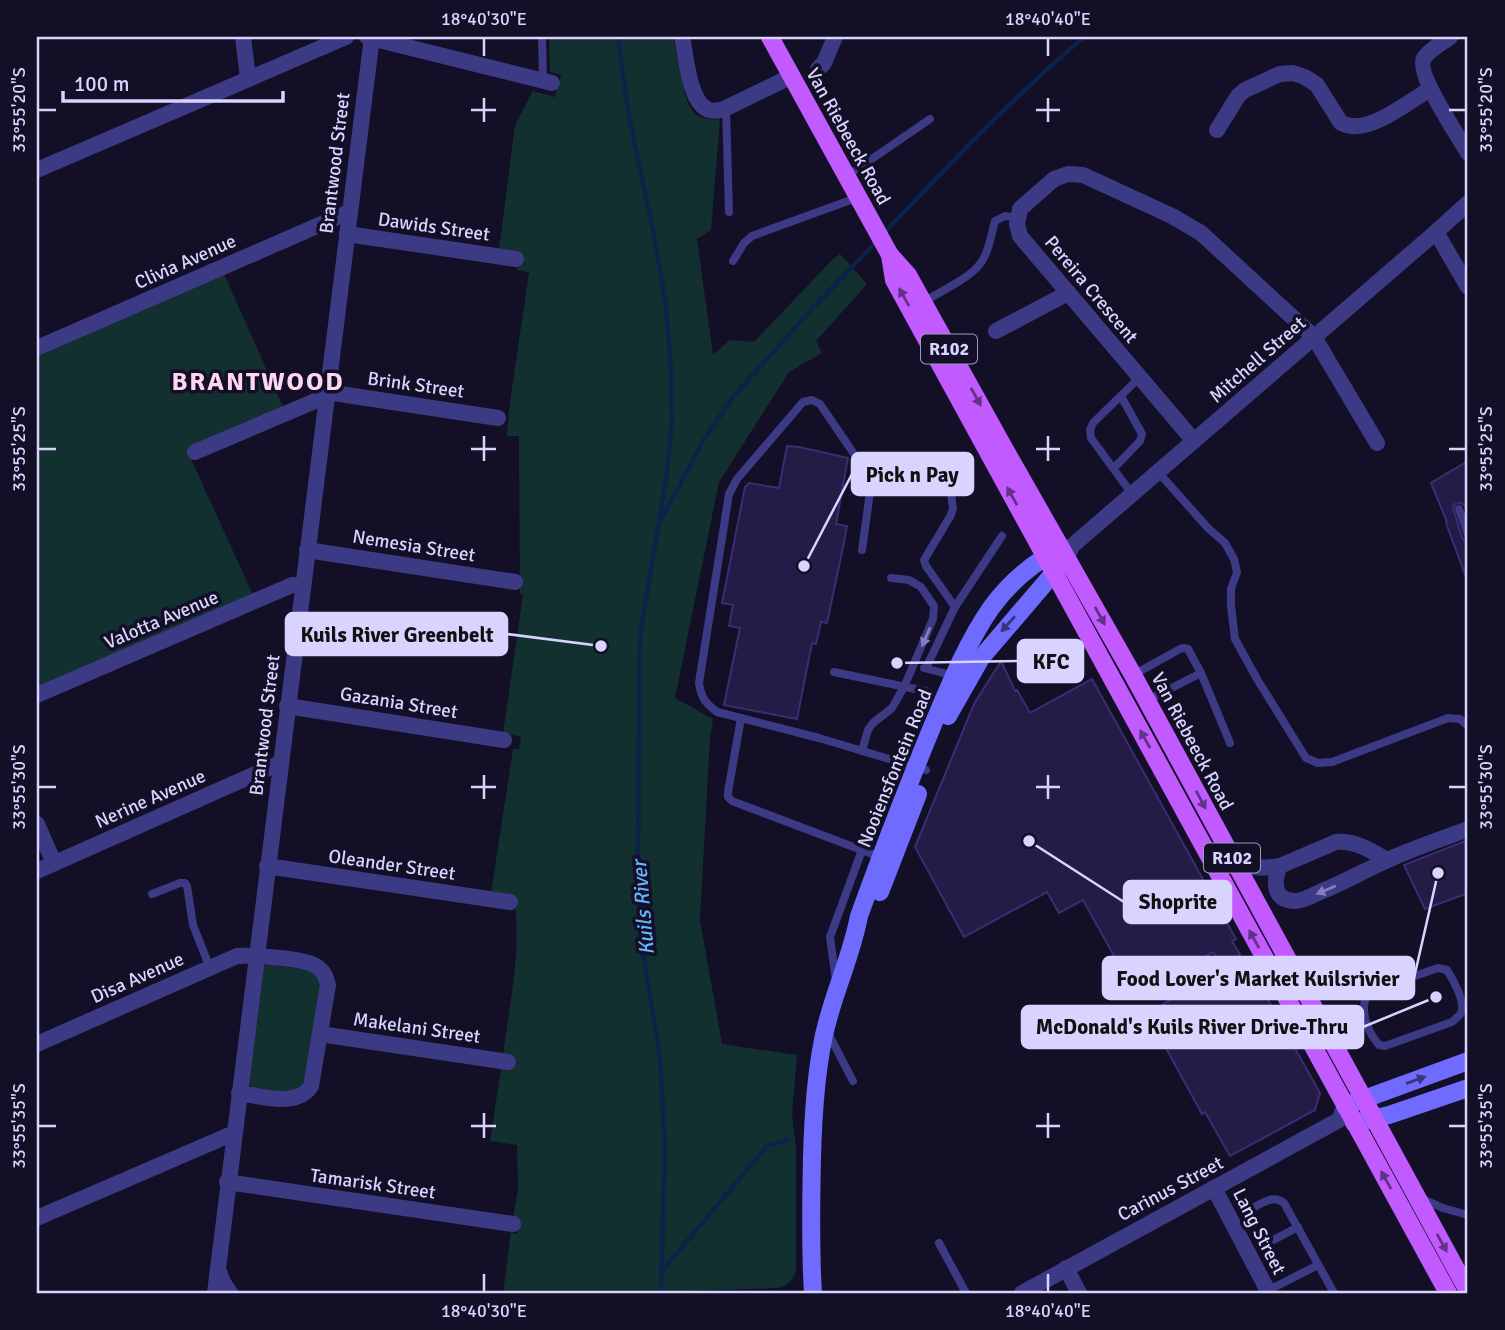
<svg xmlns="http://www.w3.org/2000/svg" width="1505" height="1330" viewBox="0 0 1505 1330" font-family="Signika,sans-serif">
  <style>
    .green { fill: #12302f }
    .lines { fill: none; stroke-linecap: round; stroke-linejoin: round }
    .stream { stroke: #0c2248; stroke-width: 4.5 }
    .building { fill: #241b47; stroke: #3b2d73; stroke-width: 2 }
    .lane { stroke: #3d3a85; stroke-width: 8 }
    .street { stroke: #3d3a85; stroke-width: 16 }
    .secondary { stroke: #6f6bff; stroke-width: 18 }
    .primary { stroke: #c25bff; stroke-width: 18 }
    .oneway { fill: #623188 }
    .oneway2 { fill: #38347d }
    .oneway3 { fill: #837fbc }
    .ticks { fill: none; stroke: #d9d4ff; stroke-width: 2.5 }
    .labels { text-anchor: middle; stroke-width: 7; stroke-linejoin: round; paint-order: stroke }
    .shield { fill: #130f26; stroke: #9e99be; stroke-width: 2 }
    .shield-label { font-size: 18px; font-weight: bold; fill: #d9d4ff }
    .street-label { font-size: 19px; fill: #d9d4ff; stroke: #130f26 }
    .water-label { font-size: 21px; font-style: italic; fill: #62b6ff; stroke: #130f26 }
    .district-label { font-size: 26px; font-weight: bold; letter-spacing: 2px; fill: #ffd6f0; stroke: #130f26 }
    .leader { fill: none; stroke: #d9d4ff; stroke-width: 2.5 }
    .callout-dot { fill: #d9d4ff; stroke: #130f26; stroke-width: 2.5 }
    .callout { fill: #d9d4ff; stroke: #d9d4ff; stroke-width: 2.5 }
    .callout-label { font-size: 21px; text-anchor: middle; font-weight: bold; fill: #111 }
    .neatline { fill: none; stroke: #d9d4ff; stroke-width: 2.5 }
    .ticks-label { font-size: 18px; text-anchor: middle; fill: #d9d4ff }
  </style>
  <rect width="100%" height="100%" fill="#130f26"/>
  <g class="green">
    <path d="M 549,37 L 673,37 C 676,50 678,63 681,75 C 686,100 689,123 720,119 L 711,230 L 697,239 L 713,355 L 730,340 L 754,342 L 834,258 L 840,254 L 867,284 L 816,341 L 822,353 L 789,372 L 719,482 L 675,698 L 713,719 L 710,738 L 700,920 L 722,1044 L 797,1055 L 792,1114 L 796,1147 L 796,1268 C 795,1279 789,1285 778,1288 L 616,1293 L 503,1293 L 511,1232 L 517,1234 L 519,1219 L 513,1218 L 518,1189 L 517,1145 L 490,1141 L 501,1069 L 509,1070 L 510,1056 L 503,1055 C 510,1002 522,949 514,896 L 491,893 L 513,749 L 519,749 L 521,737 L 503,733 L 523,595 L 520,594 L 519,436 L 507,436 L 509,409 L 529,272 L 517,270 L 520,252 L 499,249 L 515,125 L 533,91 L 555,97 L 561,75 L 550,72 Z"/>
    <polygon points="224,274 284,409 187,450 253,595 37,688 37,357"/>
    <polygon points="267,964 307,970 316,975 321,985 303,1085 287,1092 254,1088 248,1084 262,967"/>
  </g>
  <g class="lines">
    <g class="stream">
      <polyline points="618,37 629,117 653,230 665,299 671,367 672,421 667,474 640,635 638,856 644,958 660,1058 665,1147 661,1293"/>
      <path d="M 883,234 C 948,166 1012,98 1084,37"/>
      <polyline points="661,520 703,441 733,397 811,310 877,241"/>
      <polyline points="661,1272 768,1145 789,1140"/>
    </g>
  </g>
  <g class="building">
    <polygon points="787,446 799,447 848,458 836,524 847,526 843,547 827,623 821,622 816,644 812,643 797,719 724,705 740,628 729,626 733,605 722,603 745,487 749,483 779,488"/>
    <polygon points="1468,461 1468,516 1465,506 1461,503 1455,504 1453,508 1462,537 1464,540 1468,541 1468,580 1467,580 1446,523 1447,522 1431,483"/>
    <polygon points="1001,661 1015,691 1017,690 1030,713 1092,679 1236,939 1232,941 1240,954 1239,955 1255,981 1257,980 1320,1093 1315,1110 1230,1156 1205,1112 1202,1114 1161,1039 1162,1039 1147,1014 1222,968 1213,952 1135,994 1083,900 1059,913 1047,892 964,937 915,847 974,704"/>
    <polygon points="1468,840 1468,880 1466,881 1468,893 1425,909 1404,865"/>
  </g>
  <g class="lines">
    <g class="lane">
      <polyline points="542,37 543,81"/>
      <polyline points="726,108 729,212"/>
      <polyline points="847,176 930,119"/>
      <polyline points="733,261 744,243 752,236 859,197"/>
      <path d="M 923,302 C 938,293 970,278 980,264 C 989,252 991,235 995,221 L 1005,216 L 1018,218"/>
      <polyline points="1114,468 1140,441 1142,434 1121,396"/>
      <polyline points="1158,472 1208,528 1225,543 1234,559 1237,572 1231,589 1231,606 1235,639 1257,679 1306,758 1318,763 1332,762 1448,718 1460,719 1468,726"/>
      <polyline points="951,494 953,508 951,515 924,560 926,566 955,607"/>
      <polyline points="1132,494 1091,438 1090,430 1093,423 1140,377"/>
      <polyline points="1459,509 1468,535"/>
      <path d="M 862,550 L 871,485 L 867,473 L 820,404 L 812,400 L 803,402 L 737,479 L 729,494 L 699,683 C 701,697 705,703 717,712 L 819,738 L 926,770"/>
      <polyline points="924,668 955,676"/>
      <polyline points="926,668 955,607 1002,536"/>
      <polyline points="834,672 925,691"/>
      <polyline points="1133,675 1180,649 1184,648 1188,649 1201,673 1230,743"/>
      <polyline points="1148,700 1201,673"/>
      <polyline points="741,718 728,792 728,797 732,801 880,857"/>
      <polyline points="862,751 868,730 873,723 892,708 904,687 933,619 934,606 921,587 909,580 891,578"/>
      <polyline points="152,894 180,883 185,883 187,886 193,925 210,968"/>
      <path d="M 1438,968 L 1447,970 C 1453,979 1466,1003 1461,1013 C 1459,1017 1455,1019 1452,1022 L 1385,1046 L 1379,1045 C 1367,1031 1358,1008 1369,992 Z"/>
      <polyline points="836,981 830,937 862,850"/>
      <polyline points="827,1031 853,1081"/>
      <polyline points="1420,1198 1443,1208 1468,1215"/>
      <path d="M 1252,1208 C 1263,1203 1274,1194 1284,1203 L 1334,1293"/>
      <polyline points="939,1243 966,1293"/>
      <polyline points="1264,1245 1298,1227"/>
      <polyline points="1267,1291 1318,1265"/>
    </g>
    <g class="street">
      <polyline points="243,37 248,78"/>
      <polyline points="367,37 552,83"/>
      <path d="M 682,37 C 686,55 689,104 709,110 C 715,112 721,110 726,108 L 792,76"/>
      <path d="M 1450,37 C 1442,43 1429,50 1424,58 C 1415,73 1459,137 1468,153"/>
      <polyline points="818,69 824,63 835,37"/>
      <path d="M 1217,130 L 1238,96 L 1245,90 L 1280,74 L 1293,73 L 1305,77 L 1317,85 L 1341,123 C 1344,124 1348,126 1352,126 C 1375,129 1410,101 1430,89"/>
      <polyline points="37,170 346,37"/>
      <polyline points="1436,232 1468,287"/>
      <polyline points="347,234 516,259"/>
      <polyline points="996,331 1068,293"/>
      <polyline points="37,348 349,212"/>
      <polyline points="1194,441 1020,236 1017,224 1020,209 1054,179 1068,174 1083,175 1172,216 1201,233 1314,337 1377,443"/>
      <polyline points="195,452 315,401 327,392 498,418"/>
      <polyline points="307,550 515,582"/>
      <polyline points="1067,557 1072,546 1436,232 1468,203"/>
      <polyline points="37,695 292,585 302,586"/>
      <polyline points="287,706 504,740"/>
      <polyline points="37,824 54,863"/>
      <path d="M 1387,860 C 1372,851 1355,840 1336,842 L 1280,866 C 1273,881 1273,901 1295,901 C 1303,901 1312,896 1320,892 C 1343,883 1365,870 1388,860 C 1414,848 1442,839 1468,829"/>
      <path d="M 1234,862 C 1250,868 1262,869 1280,866"/>
      <polyline points="267,866 510,902"/>
      <polyline points="37,871 280,763"/>
      <polyline points="320,1034 508,1062"/>
      <path d="M 37,1044 L 237,956 C 254,955 303,958 316,966 C 324,971 326,977 328,985 L 311,1086 C 297,1108 261,1096 239,1093"/>
      <polyline points="227,1182 513,1224"/>
      <polyline points="1214,1188 1269,1293"/>
      <polyline points="37,1218 234,1133"/>
      <polyline points="1066,1268 1079,1293"/>
      <polyline points="218,1269 223,1282 230,1293"/>
      <polyline points="215,1293 372,37"/>
      <polyline points="1022,1293 1339,1120 1345,1106"/>
    </g>
    <g class="secondary">
      <polyline points="948,716 981,658 1063,562"/>
      <polyline points="880,892 918,794"/>
      <polyline points="1345,1106 1468,1061"/>
      <polyline points="1354,1123 1389,1115 1468,1088"/>
      <path d="M 813,1293 C 810,1248 811,1203 812,1158 C 813,1119 815,1079 823,1040 C 831,998 851,959 859,916 C 882,853 906,790 932,727 C 949,687 966,644 991,608 C 1009,583 1031,564 1059,549"/>
    </g>
    <g class="primary">
      <polyline points="770,37 890,255 908,275 1003,446 1133,675 1468,1291"/>
      <polyline points="890,255 894,280 1448,1293"/>
    </g>
  </g>
  <defs><path id="oneway-solid" d="M-6-.8H1V-3.2L6.5 0L1 3.2V.8H-6Z" transform="scale(1.75)"/></defs>
  <g class="oneway">
    <use href="#oneway-solid" transform="translate(904 297) rotate(-119)"/>
    <use href="#oneway-solid" transform="translate(976 397) rotate(61)"/>
    <use href="#oneway-solid" transform="translate(1012 496) rotate(-119)"/>
    <use href="#oneway-solid" transform="translate(1100 616) rotate(61)"/>
    <use href="#oneway-solid" transform="translate(1145 739) rotate(-119)"/>
    <use href="#oneway-solid" transform="translate(1201 800) rotate(62)"/>
    <use href="#oneway-solid" transform="translate(1254 939) rotate(-119)"/>
    <use href="#oneway-solid" transform="translate(1386 1180) rotate(-119)"/>
    <use href="#oneway-solid" transform="translate(1442 1243) rotate(61)"/>
  </g>
  <g class="oneway2">
    <use href="#oneway-solid" transform="translate(1008 624) rotate(132)"/>
    <use href="#oneway-solid" transform="translate(1416 1080) rotate(-20)"/>
  </g>
  <g class="oneway3">
    <use href="#oneway-solid" transform="translate(926 637) rotate(113)"/>
    <use href="#oneway-solid" transform="translate(1326 890) rotate(157)"/>
  </g>
  <path class="ticks" d="M 484,38 L 484,56M 1048,38 L 1048,56M 484,98 L 484,122M 1048,98 L 1048,122M 38,110 L 56,110M 471,110 L 496,110M 1036,110 L 1060,110M 1449,110 L 1466,110M 484,436 L 484,461M 1048,436 L 1048,461M 38,449 L 56,449M 471,449 L 496,449M 1036,449 L 1060,449M 1449,449 L 1466,449M 484,775 L 484,799M 1048,775 L 1048,799M 38,787 L 56,787M 471,787 L 496,787M 1036,787 L 1060,787M 1449,787 L 1466,787M 484,1113 L 484,1138M 1048,1113 L 1048,1138M 38,1126 L 56,1126M 471,1126 L 496,1126M 1036,1126 L 1060,1126M 1449,1126 L 1466,1126M 484,1274 L 484,1292M 1048,1274 L 1048,1292"/>
  <g class="labels">
    <g class="shield">
      <rect x="921" y="334.5" width="56" height="29" rx="5"/>
      <rect x="1204" y="843.5" width="56" height="29" rx="5"/>
    </g>
    <g class="shield-label">
      <text x="949" y="355">R102</text>
      <text x="1232" y="864">R102</text>
    </g>
    <g class="street-label">
      <text transform="translate(849 136) rotate(61)" y="7">Van Riebeeck Road</text>
      <text transform="translate(334 163) rotate(-83)" y="7">Brantwood Street</text>
      <text transform="translate(434 226) rotate(8)" y="7">Dawids Street</text>
      <text transform="translate(185 261) rotate(-24)" y="7">Clivia Avenue</text>
      <text transform="translate(1092 289) rotate(50)" y="7">Pereira Crescent</text>
      <text transform="translate(1257 359) rotate(-41)" y="7">Mitchell Street</text>
      <text transform="translate(416 384) rotate(8)" y="7">Brink Street</text>
      <text transform="translate(414 545) rotate(9)" y="7">Nemesia Street</text>
      <text transform="translate(161 619) rotate(-23)" y="7">Valotta Avenue</text>
      <text transform="translate(399 702) rotate(9)" y="7">Gazania Street</text>
      <text transform="translate(264 725) rotate(-83)" y="7">Brantwood Street</text>
      <text transform="translate(1193 741) rotate(62)" y="7">Van Riebeeck Road</text>
      <text transform="translate(894 768) rotate(-68)" y="7">Nooiensfontein Road</text>
      <text transform="translate(150 798) rotate(-24)" y="7">Nerine Avenue</text>
      <text transform="translate(392 864) rotate(8)" y="7">Oleander Street</text>
      <text transform="translate(137 977) rotate(-24)" y="7">Disa Avenue</text>
      <text transform="translate(417 1027) rotate(8)" y="7">Makelani Street</text>
      <text transform="translate(373 1183) rotate(8)" y="7">Tamarisk Street</text>
      <text transform="translate(1170 1188) rotate(-28)" y="7">Carinus Street</text>
      <text transform="translate(1260 1231) rotate(63)" y="7">Lang Street</text>
    </g>
    <g class="water-label">
      <text transform="translate(643 908) rotate(-95)" y="7">Kuils River</text>
    </g>
    <g class="district-label">
      <text x="258" y="390">BRANTWOOD</text>
    </g>
  </g>
  <path class="leader" d="M804 566L852 474M601 646L507 634M897 663L1018 661M1029 841L1124 902M1438 873L1414 978M1436 997L1363 1027"/>
  <g class="callout-dot">
    <circle cx="804" cy="566" r="7"/>
    <circle cx="601" cy="646" r="7"/>
    <circle cx="897" cy="663" r="7"/>
    <circle cx="1029" cy="841" r="7"/>
    <circle cx="1438" cy="873" r="7"/>
    <circle cx="1436" cy="997" r="7"/>
  </g>
  <g class="callout">
    <rect x="852" y="453" width="121" height="42" rx="7"/>
    <rect x="286" y="613" width="221" height="42" rx="7"/>
    <rect x="1018" y="640" width="65" height="42" rx="7"/>
    <rect x="1124" y="881" width="107" height="42" rx="7"/>
    <rect x="1103" y="957" width="311" height="42" rx="7"/>
    <rect x="1022" y="1006" width="341" height="42" rx="7"/>
  </g>
  <g class="callout-label">
    <text x="912" y="482">Pick n Pay</text>
    <text x="397" y="642">Kuils River Greenbelt</text>
    <text x="1051" y="669">KFC</text>
    <text x="1178" y="909">Shoprite</text>
    <text x="1258" y="986">Food Lover's Market Kuilsrivier</text>
    <text x="1192" y="1034">McDonald's Kuils River Drive-Thru</text>
  </g>
  <rect width="1505" height="1330" fill="none" stroke="#130f26" stroke-width="77"/>
  <path d="M63 91v10h220v-10" fill="none" stroke="#d9d4ff" stroke-width="3.5"/>
  <text x="74" y="91" font-size="21" fill="#d9d4ff" stroke="#130f26" stroke-width="5" paint-order="stroke">100 m</text>
  <rect x="38" y="38" width="1428" height="1254" class="neatline"/>
  <g class="ticks-label">
    <text x="484" y="25">18°40'30"E</text>
    <text x="1048" y="25">18°40'40"E</text>
    <text transform="translate(19 110) rotate(-90)" y="6">33°55'20"S</text>
    <text transform="translate(1486 110) rotate(-90)" y="6">33°55'20"S</text>
    <text transform="translate(19 449) rotate(-90)" y="6">33°55'25"S</text>
    <text transform="translate(1486 449) rotate(-90)" y="6">33°55'25"S</text>
    <text transform="translate(19 787) rotate(-90)" y="6">33°55'30"S</text>
    <text transform="translate(1486 787) rotate(-90)" y="6">33°55'30"S</text>
    <text transform="translate(19 1126) rotate(-90)" y="6">33°55'35"S</text>
    <text transform="translate(1486 1126) rotate(-90)" y="6">33°55'35"S</text>
    <text x="484" y="1317">18°40'30"E</text>
    <text x="1048" y="1317">18°40'40"E</text>
  </g>
</svg>
